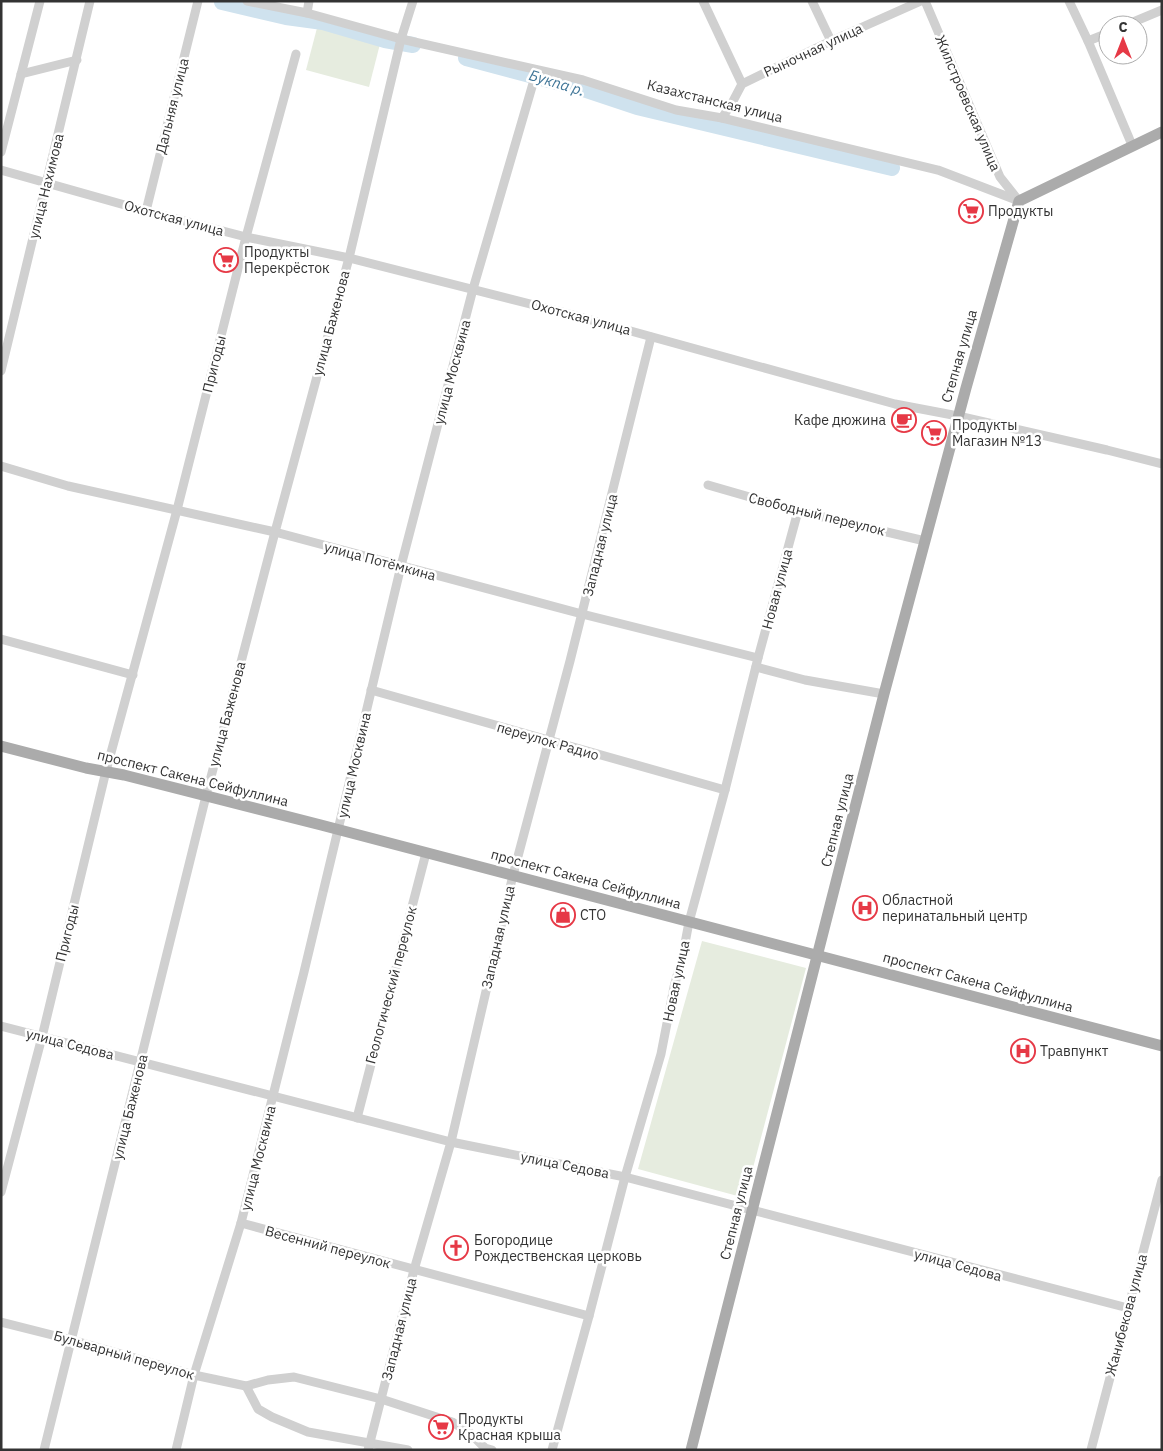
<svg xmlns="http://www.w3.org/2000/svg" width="1163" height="1451" viewBox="0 0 1163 1451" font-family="'IBM Plex Sans',sans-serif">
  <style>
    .green { fill: #e6ecdf }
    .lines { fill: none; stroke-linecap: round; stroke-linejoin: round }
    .river { stroke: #cfe2ee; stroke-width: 16 }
    .minor { stroke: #d0d0d0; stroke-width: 9 }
    .major { stroke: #ababab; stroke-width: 11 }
    .labels { text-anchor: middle; stroke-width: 5; stroke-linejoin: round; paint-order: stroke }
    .street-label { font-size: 14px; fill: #333; stroke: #fff }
    .poi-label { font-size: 14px; fill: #333; stroke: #fff; text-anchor: start }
    .water-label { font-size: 15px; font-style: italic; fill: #3f7597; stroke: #fff }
  </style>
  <rect width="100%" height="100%" fill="#fff"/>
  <g class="green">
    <polygon points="317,28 380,44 369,87 306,70"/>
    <polygon points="702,941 806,968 745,1198 638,1169"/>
  </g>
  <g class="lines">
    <g class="river">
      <polyline points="222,2 286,17 323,22 385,40 413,45"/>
      <polyline points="466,58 583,89 637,107 892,168"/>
    </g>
    <g class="minor">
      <polyline points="247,1 307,13 401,39 583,80 676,110 722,118 938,170 1019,201"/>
      <polyline points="703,1 742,84"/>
      <polyline points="812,1 831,41"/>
      <polyline points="925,1 1000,177 1019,201"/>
      <polyline points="1069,1 1088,41 1132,145"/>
      <polyline points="307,13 309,1"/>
      <polyline points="1126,25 1162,10"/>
      <polyline points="1088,41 1108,33"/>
      <polyline points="21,74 77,60"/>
      <polyline points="722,118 732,103 742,84 831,41 921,1"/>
      <polyline points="1,152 40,1"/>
      <polyline points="1,170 146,211 246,237 349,258 562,312 895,404 958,416 1107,450 1162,464"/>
      <polyline points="146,211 198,1"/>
      <polyline points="1,371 90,1"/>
      <polyline points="1,466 68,486 275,532 582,614 758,658"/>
      <polyline points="708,485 798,511 925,541"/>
      <polyline points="1,639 133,675"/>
      <polyline points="756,667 805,680 884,694"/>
      <polyline points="371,690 725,790"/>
      <polyline points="1,1026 451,1142 625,1177 1128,1308"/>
      <polyline points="357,1118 426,853"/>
      <polyline points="1,1192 42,1037 106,771 177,510 246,237 296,54"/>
      <polyline points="241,1223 589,1316"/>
      <polyline points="1,1322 72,1340 194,1375 246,1386 268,1380 294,1377 381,1399 452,1422 469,1432 485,1448 492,1450"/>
      <polyline points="246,1386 258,1409 272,1417 308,1432 408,1450"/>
      <polyline points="44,1450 206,796 275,532 349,258 401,39 413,1"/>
      <polyline points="176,1450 194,1375 241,1223 304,972 401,566 473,289 534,80"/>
      <polyline points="368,1450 414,1270 451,1142 513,875 570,661 651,337"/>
      <polyline points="552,1450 589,1316 625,1177 661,1054 674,987 683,954 689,922 725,790 758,658 798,511"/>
      <polyline points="1091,1450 1162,1180"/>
    </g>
    <g class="major">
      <polyline points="1,746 86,768 124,775 321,825 1162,1046"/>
      <polyline points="691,1450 884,694 966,388 1019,201 1162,132"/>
    </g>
  </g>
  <defs>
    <symbol id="supermarket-ring" viewBox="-11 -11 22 22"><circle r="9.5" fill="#fff" stroke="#e63946" stroke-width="1.5"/><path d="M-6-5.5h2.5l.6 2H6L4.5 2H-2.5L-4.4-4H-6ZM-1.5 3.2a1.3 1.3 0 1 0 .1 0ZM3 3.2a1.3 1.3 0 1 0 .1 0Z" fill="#e63946"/></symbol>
    <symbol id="cafe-ring" viewBox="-11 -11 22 22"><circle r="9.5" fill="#fff" stroke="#e63946" stroke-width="1.5"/><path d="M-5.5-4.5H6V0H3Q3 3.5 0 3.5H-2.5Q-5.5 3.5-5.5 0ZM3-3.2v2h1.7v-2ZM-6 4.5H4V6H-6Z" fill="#e63946"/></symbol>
    <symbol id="hospital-ring" viewBox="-11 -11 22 22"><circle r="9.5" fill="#fff" stroke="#e63946" stroke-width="1.5"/><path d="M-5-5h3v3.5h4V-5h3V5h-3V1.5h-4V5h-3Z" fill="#e63946"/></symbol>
    <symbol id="shop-ring" viewBox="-11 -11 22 22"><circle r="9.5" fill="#fff" stroke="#e63946" stroke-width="1.5"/><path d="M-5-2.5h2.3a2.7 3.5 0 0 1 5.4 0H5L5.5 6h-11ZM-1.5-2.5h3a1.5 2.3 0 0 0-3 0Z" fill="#e63946"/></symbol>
    <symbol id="church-ring" viewBox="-11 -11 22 22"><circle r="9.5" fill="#fff" stroke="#e63946" stroke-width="1.5"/><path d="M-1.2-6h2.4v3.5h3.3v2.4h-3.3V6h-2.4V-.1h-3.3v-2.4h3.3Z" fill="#e63946"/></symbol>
  </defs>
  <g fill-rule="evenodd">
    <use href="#supermarket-ring" x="957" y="197" width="28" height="28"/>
    <use href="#supermarket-ring" x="212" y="246" width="28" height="28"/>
    <use href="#cafe-ring" x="890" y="406" width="28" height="28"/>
    <use href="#supermarket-ring" x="920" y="419" width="28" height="28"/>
    <use href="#hospital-ring" x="851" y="894" width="28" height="28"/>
    <use href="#shop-ring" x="549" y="901" width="28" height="28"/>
    <use href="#hospital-ring" x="1009" y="1037" width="28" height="28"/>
    <use href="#church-ring" x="442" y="1234" width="28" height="28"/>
    <use href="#supermarket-ring" x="427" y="1413" width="28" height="28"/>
  </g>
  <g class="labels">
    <g class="street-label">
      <text transform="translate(813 50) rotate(-25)" y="5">Рыночная улица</text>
      <text transform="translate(715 101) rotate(14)" y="5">Казахстанская улица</text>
      <text transform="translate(968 103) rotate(67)" y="5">Жилстроевская улица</text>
      <text transform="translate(172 106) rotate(-76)" y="5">Дальняя улица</text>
      <text transform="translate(46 186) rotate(-76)" y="5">улица Нахимова</text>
      <text transform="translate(174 218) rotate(15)" y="5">Охотская улица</text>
      <text transform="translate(581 317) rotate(15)" y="5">Охотская улица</text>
      <text transform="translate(331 323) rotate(-75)" y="5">улица Баженова</text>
      <text transform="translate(959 356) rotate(-74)" y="5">Степная улица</text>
      <text transform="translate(214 364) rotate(-76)" y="5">Пригоды</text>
      <text transform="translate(452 372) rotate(-75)" y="5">улица Москвина</text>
      <text transform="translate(817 514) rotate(14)" y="5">Свободный переулок</text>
      <text transform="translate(600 545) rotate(-76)" y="5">Западная улица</text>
      <text transform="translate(380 561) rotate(15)" y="5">улица Потёмкина</text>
      <text transform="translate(777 589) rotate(-75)" y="5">Новая улица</text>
      <text transform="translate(227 714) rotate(-75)" y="5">улица Баженова</text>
      <text transform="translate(548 741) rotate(16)" y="5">переулок Радио</text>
      <text transform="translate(354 765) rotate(-77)" y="5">улица Москвина</text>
      <text transform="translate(193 778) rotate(14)" y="5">проспект Сакена Сейфуллина</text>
      <text transform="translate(837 820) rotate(-76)" y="5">Степная улица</text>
      <text transform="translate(586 879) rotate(15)" y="5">проспект Сакена Сейфуллина</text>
      <text transform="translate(67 933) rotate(-76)" y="5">Пригоды</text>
      <text transform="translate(498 937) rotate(-77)" y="5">Западная улица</text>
      <text transform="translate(676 981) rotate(-78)" y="5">Новая улица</text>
      <text transform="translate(978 982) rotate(15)" y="5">проспект Сакена Сейфуллина</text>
      <text transform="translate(391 985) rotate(-75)" y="5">Геологический переулок</text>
      <text transform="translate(70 1044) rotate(14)" y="5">улица Седова</text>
      <text transform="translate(130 1107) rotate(-76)" y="5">улица Баженова</text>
      <text transform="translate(258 1158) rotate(-76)" y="5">улица Москвина</text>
      <text transform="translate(565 1165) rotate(11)" y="5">улица Седова</text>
      <text transform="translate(736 1213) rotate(-76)" y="5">Степная улица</text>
      <text transform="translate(328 1247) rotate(15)" y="5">Весенний переулок</text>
      <text transform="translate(958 1265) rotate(15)" y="5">улица Седова</text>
      <text transform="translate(1126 1315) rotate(-75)" y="5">Жанибекова улица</text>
      <text transform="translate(399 1329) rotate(-76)" y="5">Западная улица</text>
      <text transform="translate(124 1355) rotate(16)" y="5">Бульварный переулок</text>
    </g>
    <g class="poi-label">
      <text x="988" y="216">Продукты</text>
      <text x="244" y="257">Продукты<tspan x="244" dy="16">Перекрёсток</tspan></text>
      <text x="886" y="425" text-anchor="end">Кафе дюжина</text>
      <text x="952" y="430">Продукты<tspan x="952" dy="16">Магазин №13</tspan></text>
      <text x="882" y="905">Областной<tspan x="882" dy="16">перинатальный центр</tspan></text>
      <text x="580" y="920">СТО</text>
      <text x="1040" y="1056">Травпункт</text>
      <text x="474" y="1245">Богородице<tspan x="474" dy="16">Рождественская церковь</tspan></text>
      <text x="458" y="1424">Продукты<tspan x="458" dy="16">Красная крыша</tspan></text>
    </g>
    <g class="water-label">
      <text transform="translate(557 83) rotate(17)" y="5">Букпа р.</text>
    </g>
  </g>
  <rect width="1163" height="1451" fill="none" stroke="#333333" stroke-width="5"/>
  <g transform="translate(1123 40)"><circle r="24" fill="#ffffff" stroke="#adadad"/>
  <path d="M0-4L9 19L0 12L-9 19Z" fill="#e63946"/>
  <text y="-8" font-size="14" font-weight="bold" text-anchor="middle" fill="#333333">С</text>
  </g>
</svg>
